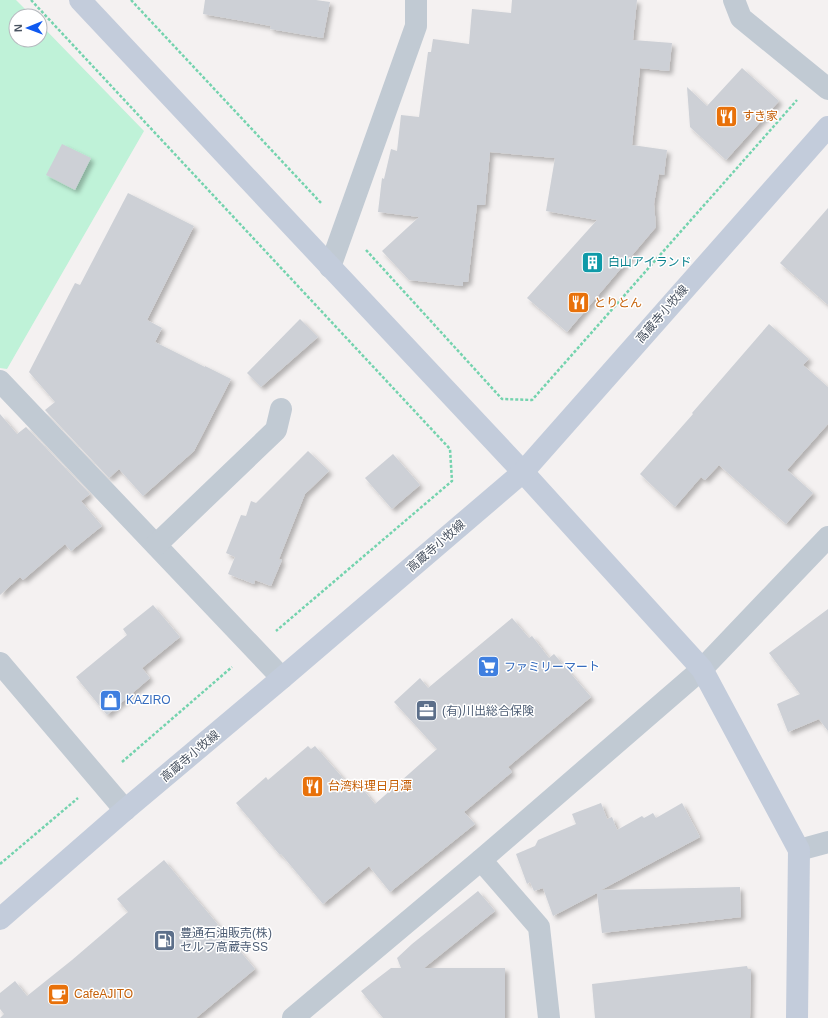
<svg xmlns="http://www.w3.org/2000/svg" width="828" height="1018" viewBox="0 0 828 1018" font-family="Arial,'Noto Sans JP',sans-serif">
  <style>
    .green { fill: #bff2d8 }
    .building { fill: #cdd0d6; filter: url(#shadow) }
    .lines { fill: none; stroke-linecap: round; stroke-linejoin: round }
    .path { stroke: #74d3ae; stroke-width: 2.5; stroke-dasharray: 3 2; stroke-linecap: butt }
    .street { stroke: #c1cad3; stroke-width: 22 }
    .secondary { stroke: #c3ccdb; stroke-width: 22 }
    .labels { text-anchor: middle; stroke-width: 3; stroke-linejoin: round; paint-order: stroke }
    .food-label { font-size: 12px; fill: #c56008; stroke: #fff; text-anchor: start }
    .culture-label { font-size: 12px; fill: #0d838f; stroke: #fff; text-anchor: start }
    .street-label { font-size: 12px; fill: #485260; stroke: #fff }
    .shop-label { font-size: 12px; fill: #366cbe; stroke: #fff; text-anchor: start }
    .service-label { font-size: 12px; fill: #4e5e75; stroke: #fff; text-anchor: start }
  </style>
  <defs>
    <filter id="shadow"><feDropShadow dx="3.5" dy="3.5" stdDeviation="2" flood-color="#0004"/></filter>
  </defs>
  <rect width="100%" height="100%" fill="#f4f1f1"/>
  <polygon class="green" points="0,0 16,0 32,16 16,16 16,40 40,40 40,24 144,131 7,369 0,368"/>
  <g class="building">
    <polygon points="205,0 316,0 330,2 323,38 270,29 271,26 203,14"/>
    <polygon points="512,0 637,0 633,40 672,43 669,71 640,68 632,145 667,150 664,175 659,174 654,204 656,227 567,332 527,298 597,220 546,211 555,158 490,152 485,205 477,205 468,282 463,282 463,286 409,280 382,251 419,217 378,212 382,178 384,179 391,149 397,151 401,115 419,117 428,52 431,52 433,39 469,44 472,9 511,13"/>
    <polygon points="742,68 779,101 726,160 690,127 687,87 707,106"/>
    <polygon points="62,144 91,158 75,190 46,175"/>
    <polygon points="128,193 194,226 147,320 162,328 155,342 205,367 205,366 231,379 194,451 143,496 119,469 109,478 45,410 55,402 29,372 75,283 80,285"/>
    <polygon points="828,208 828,305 780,263"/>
    <polygon points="300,319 318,337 261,387 247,373"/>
    <polygon points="769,324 809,359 803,365 828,387 828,424 787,470 813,493 786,524 719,465 705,480 701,477 675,507 640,474 693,414 692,413"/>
    <polygon points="0,414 17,434 26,427 90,494 81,501 102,526 71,551 65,544 23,580 20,577 0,595"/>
    <polygon points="308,451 329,471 305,494 279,559 282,560 271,586 255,580 254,584 228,574 235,557 226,553 241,515 246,516 251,501 256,503"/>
    <polygon points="393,454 420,485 392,509 365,478"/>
    <polygon points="153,605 180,637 142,668 150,678 107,715 76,677 127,635 123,629"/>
    <polygon points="828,609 828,731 819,719 788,732 777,704 800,694 769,653"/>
    <polygon points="512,618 529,638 532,636 549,658 554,654 591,697 508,767 512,772 464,812 475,824 390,892 369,866 323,904 281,854 280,855 236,803 266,777 268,780 308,746 311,749 315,746 355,792 361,787 375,804 437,749 394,702 420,678 428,688"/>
    <polygon points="601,803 607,819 612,817 617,830 642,816 644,818 653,813 656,818 682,803 700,837 601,890 740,887 741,917 602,933 597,893 553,916 543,888 534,891 530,882 527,884 516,854 535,846 538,840 576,824 572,814"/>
    <polygon points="164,860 255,969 196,1018 0,1018 4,1014 0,1009 0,993 15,981 27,996 72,960 128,912 117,899"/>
    <polygon points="478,891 495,911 424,968 505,968 505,1018 383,1018 361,991 391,968 401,968 397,958 412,944"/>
    <polygon points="747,966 748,969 751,969 750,1018 595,1018 592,984"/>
  </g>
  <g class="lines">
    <g class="path">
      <polyline points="31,0 450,449 452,481 276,631"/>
      <polyline points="131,0 322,204"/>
      <polyline points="366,250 502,399 532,400 797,100"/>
      <polyline points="122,762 232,667"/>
      <polyline points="0,864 78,798"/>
    </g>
    <g class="street">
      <polyline points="734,0 741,18 828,89"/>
      <polyline points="330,267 416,26 416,0"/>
      <polyline points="0,381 282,678"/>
      <polyline points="156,545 276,430 281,409"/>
      <polyline points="0,663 125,810"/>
      <polyline points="799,850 828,842"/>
      <polyline points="481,860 539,927 549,1018"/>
      <polyline points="293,1018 481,860 702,669 828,537"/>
    </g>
    <g class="secondary">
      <polyline points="80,0 523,472 702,669 799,850 797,1018"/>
      <polyline points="0,919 125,810 282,678 523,472 828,127"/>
    </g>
  </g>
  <defs>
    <symbol id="restaurant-square" viewBox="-11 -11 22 22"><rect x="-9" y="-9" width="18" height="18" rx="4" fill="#e8710a" stroke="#fff"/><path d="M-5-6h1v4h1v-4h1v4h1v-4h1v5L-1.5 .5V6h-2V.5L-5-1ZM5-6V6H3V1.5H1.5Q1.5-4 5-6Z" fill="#fff"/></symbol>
    <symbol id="building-square" viewBox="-11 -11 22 22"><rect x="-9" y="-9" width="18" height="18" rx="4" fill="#0f9aa8" stroke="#fff"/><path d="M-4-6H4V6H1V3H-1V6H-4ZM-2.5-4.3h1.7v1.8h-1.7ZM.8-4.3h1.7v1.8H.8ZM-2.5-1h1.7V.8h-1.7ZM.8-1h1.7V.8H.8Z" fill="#fff"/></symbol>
    <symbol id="supermarket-square" viewBox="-11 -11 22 22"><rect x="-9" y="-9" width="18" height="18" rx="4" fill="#3f7fe0" stroke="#fff"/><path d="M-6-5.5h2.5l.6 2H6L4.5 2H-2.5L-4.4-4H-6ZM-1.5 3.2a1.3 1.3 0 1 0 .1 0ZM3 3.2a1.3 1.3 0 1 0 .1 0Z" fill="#fff"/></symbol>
    <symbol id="shop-square" viewBox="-11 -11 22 22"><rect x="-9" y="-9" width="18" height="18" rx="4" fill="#3f7fe0" stroke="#fff"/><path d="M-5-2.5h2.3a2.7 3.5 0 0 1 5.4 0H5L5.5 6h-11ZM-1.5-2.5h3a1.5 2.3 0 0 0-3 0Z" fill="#fff"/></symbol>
    <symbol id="office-square" viewBox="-11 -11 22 22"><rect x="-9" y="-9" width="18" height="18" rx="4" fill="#5c6f8a" stroke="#fff"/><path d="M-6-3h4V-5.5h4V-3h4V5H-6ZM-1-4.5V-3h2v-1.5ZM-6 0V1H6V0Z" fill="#fff"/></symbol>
    <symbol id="fuel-square" viewBox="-11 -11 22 22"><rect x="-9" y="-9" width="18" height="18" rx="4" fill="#5c6f8a" stroke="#fff"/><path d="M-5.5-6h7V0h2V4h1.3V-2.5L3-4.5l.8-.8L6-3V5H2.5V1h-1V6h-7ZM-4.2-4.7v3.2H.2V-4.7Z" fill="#fff"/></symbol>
    <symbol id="cafe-square" viewBox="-11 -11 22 22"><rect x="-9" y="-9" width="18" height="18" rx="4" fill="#e8710a" stroke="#fff"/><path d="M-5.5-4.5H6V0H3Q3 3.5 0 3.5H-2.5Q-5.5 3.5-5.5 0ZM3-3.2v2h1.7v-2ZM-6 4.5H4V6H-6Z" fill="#fff"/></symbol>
  </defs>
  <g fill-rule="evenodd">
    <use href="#restaurant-square" x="714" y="104" width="25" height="25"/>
    <use href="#building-square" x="580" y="250" width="25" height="25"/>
    <use href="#restaurant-square" x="566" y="290" width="25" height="25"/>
    <use href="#supermarket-square" x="476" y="654" width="25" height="25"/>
    <use href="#shop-square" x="98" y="688" width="25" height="25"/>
    <use href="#office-square" x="414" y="698" width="25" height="25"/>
    <use href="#restaurant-square" x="300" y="774" width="25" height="25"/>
    <use href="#fuel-square" x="152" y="928" width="25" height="25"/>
    <use href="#cafe-square" x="46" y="982" width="25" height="25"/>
  </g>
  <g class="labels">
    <g class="food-label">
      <text x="742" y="120">すき家</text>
      <text x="594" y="307">とりとん</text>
      <text x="328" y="790">台湾料理日月潭</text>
      <text x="74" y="998">CafeAJITO</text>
    </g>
    <g class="culture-label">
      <text x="608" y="266">白山アイランド</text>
    </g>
    <g class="street-label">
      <text transform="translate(662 314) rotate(-49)" y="4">高蔵寺小牧線</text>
      <text transform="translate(436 546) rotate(-41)" y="4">高蔵寺小牧線</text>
      <text transform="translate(190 756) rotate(-40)" y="4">高蔵寺小牧線</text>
    </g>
    <g class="shop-label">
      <text x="504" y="671">ファミリーマート</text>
      <text x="126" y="704">KAZIRO</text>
    </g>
    <g class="service-label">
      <text x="442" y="715">(有)川出総合保険</text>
      <text x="180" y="937">豊通石油販売(株)<tspan x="180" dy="14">セルフ高蔵寺SS</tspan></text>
    </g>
  </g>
  <g transform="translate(28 28) rotate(269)"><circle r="19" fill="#ffffff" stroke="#b6babf"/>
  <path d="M0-3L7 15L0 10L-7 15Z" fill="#0f59f0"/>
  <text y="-6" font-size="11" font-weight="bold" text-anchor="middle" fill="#485260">N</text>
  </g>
</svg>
